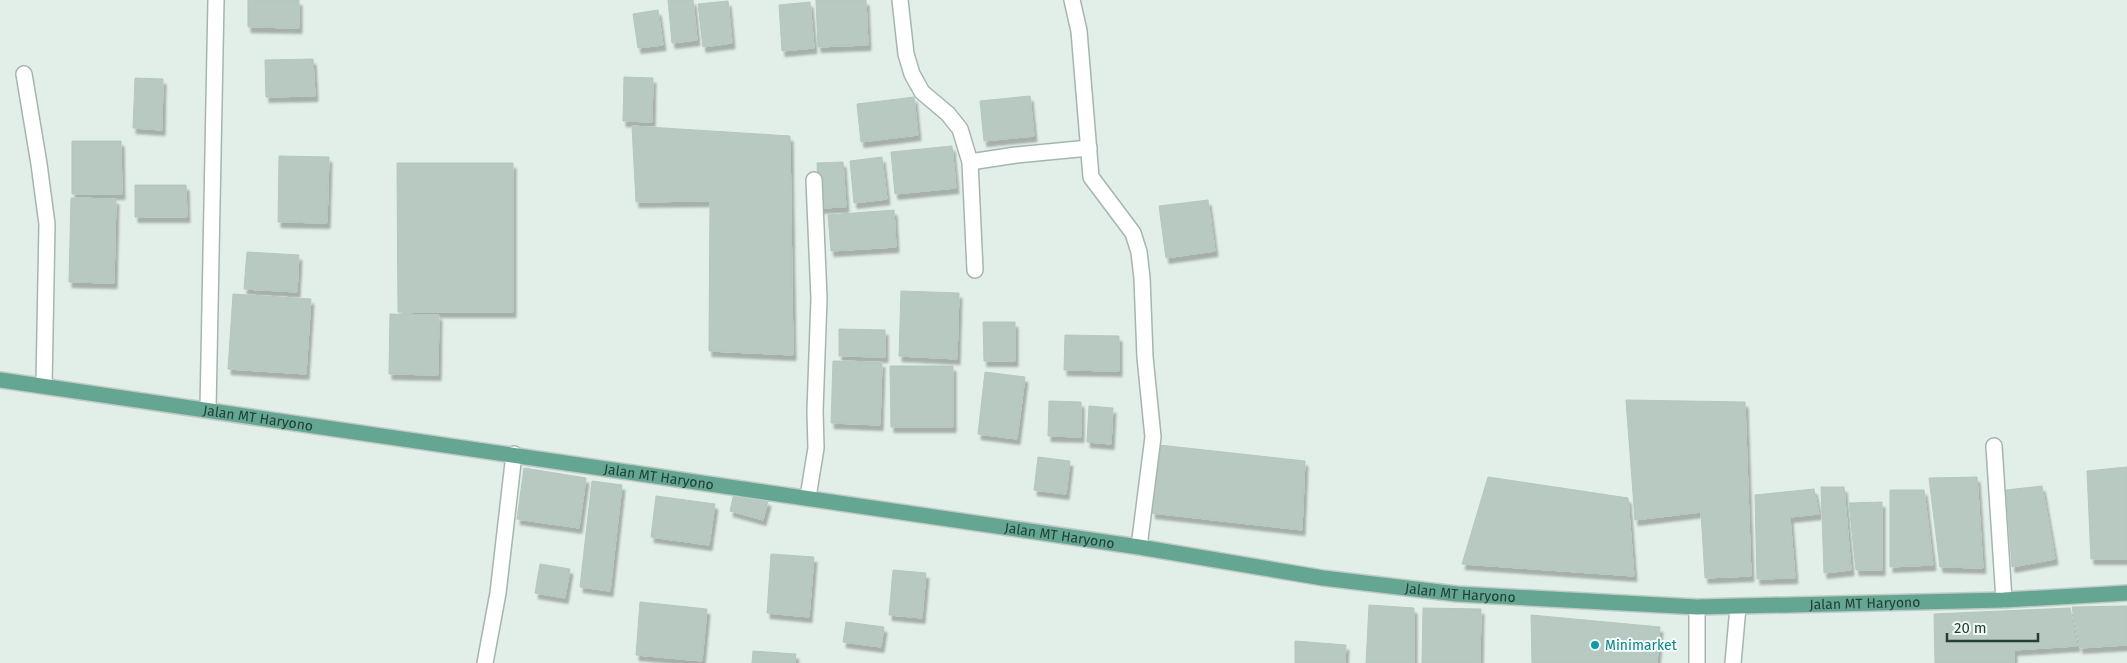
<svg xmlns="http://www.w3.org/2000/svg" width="2127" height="663" viewBox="0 0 2127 663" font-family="'Fira Sans',sans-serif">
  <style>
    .building { fill: #b7c9c1; stroke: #b4c8bf; filter: url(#shadow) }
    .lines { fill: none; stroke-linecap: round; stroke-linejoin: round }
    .minor-casing { stroke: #a4b6af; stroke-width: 18 }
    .major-casing { stroke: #c1cac7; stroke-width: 18 }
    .minor { stroke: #fff; stroke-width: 15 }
    .major { stroke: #64a692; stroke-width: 15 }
    .culture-dot { fill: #0f9aa8; stroke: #f3faf6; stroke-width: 2 }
    .labels { text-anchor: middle; stroke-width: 4; stroke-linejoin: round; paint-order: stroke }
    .street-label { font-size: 14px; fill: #214036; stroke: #f3faf6 }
    .culture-label { font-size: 14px; fill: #0d838f; stroke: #f3faf6; text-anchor: start }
  </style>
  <defs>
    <filter id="shadow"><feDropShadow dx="3" dy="5.5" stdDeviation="1" flood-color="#0004"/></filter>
  </defs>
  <rect width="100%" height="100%" fill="#e2eee8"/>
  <g class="building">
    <polygon points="248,0 299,0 299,28 248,27"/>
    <polygon points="668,0 693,0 697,40 672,43"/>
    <polygon points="816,0 866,0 868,45 818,47"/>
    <polygon points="728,1 732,43 703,47 698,4"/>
    <polygon points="810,2 814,48 782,51 779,5"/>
    <polygon points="658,10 663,45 638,48 633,14"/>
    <polygon points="313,59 315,96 266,97 265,60"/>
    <polygon points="624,77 653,78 652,122 623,121"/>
    <polygon points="135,78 163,79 162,130 133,128"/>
    <polygon points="1030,96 1034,136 984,141 980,101"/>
    <polygon points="914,97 918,135 861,142 857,104"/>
    <polygon points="632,126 790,136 793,355 709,351 710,201 636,202"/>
    <polygon points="72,141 121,141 122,194 72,194"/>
    <polygon points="952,146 956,188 895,194 891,152"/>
    <polygon points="279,156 329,157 327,223 278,222"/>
    <polygon points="882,157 887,199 854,203 850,161"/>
    <polygon points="843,162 846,207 819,208 817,163"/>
    <polygon points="397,163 513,163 513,312 398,312"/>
    <polygon points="135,185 186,185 187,217 135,217"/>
    <polygon points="71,198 116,199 114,283 69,282"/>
    <polygon points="1208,200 1215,251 1166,258 1159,206"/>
    <polygon points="894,210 896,247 831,251 828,215"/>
    <polygon points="247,252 299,255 297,292 244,289"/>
    <polygon points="901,291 959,293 957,359 899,356"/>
    <polygon points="233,294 311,299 306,374 228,369"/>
    <polygon points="390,314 439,315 438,375 389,374"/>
    <polygon points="983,322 1015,322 1015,361 984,361"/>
    <polygon points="839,329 885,330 885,357 839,356"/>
    <polygon points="1065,335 1119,336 1119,371 1064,370"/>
    <polygon points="833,361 882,362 880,425 831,423"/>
    <polygon points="890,366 953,366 953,427 891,427"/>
    <polygon points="985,372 1025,377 1017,439 978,434"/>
    <polygon points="1626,400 1745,402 1751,576 1705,578 1701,512 1635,520"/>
    <polygon points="1049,401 1081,402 1081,437 1048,436"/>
    <polygon points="1089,406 1113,408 1111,444 1087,442"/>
    <polygon points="1159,445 1305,461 1302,530 1152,513"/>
    <polygon points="1038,457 1070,461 1066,494 1034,490"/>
    <polygon points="2127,467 2127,559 2091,559 2087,471"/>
    <polygon points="524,468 586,478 579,528 517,519"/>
    <polygon points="1488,477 1628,498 1634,576 1462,564"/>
    <polygon points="1977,477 1983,568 1940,567 1929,478"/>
    <polygon points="592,481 622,485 610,591 580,587"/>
    <polygon points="2042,486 2055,559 2012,567 2006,490"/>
    <polygon points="1821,487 1844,487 1851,570 1824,573"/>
    <polygon points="1814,489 1819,514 1790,517 1795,578 1757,579 1755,495"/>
    <polygon points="1890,490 1924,490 1933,565 1890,567"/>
    <polygon points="734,493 768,501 763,520 730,511"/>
    <polygon points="656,496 715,504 709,545 651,537"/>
    <polygon points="1882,502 1882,570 1856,570 1849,503"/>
    <polygon points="771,554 814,557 809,617 767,613"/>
    <polygon points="540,564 570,569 565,598 535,593"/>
    <polygon points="893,570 926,573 922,618 889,615"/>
    <polygon points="640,602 707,609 702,661 636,655"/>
    <polygon points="1369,605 1414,608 1414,663 1366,663"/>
    <polygon points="2127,606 2127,645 2080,648 2072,607"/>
    <polygon points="1423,608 1481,609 1480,663 1422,663"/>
    <polygon points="2070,608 2077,646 2014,650 2014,663 1935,663 1934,614"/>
    <polygon points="1531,615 1660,627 1657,663 1532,663"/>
    <polygon points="846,622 884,627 881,647 843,642"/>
    <polygon points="1295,641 1346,645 1345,663 1295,663"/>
    <polygon points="753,651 796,654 795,663 752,663"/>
  </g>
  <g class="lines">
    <defs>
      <g id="minor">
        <polyline points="900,0 906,54 912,74 922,92 948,114 960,129 970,162 975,270"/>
        <polyline points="1072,0 1079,31 1091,177 1133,233 1139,252 1142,278 1145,357 1153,437 1139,547"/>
        <polyline points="24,74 39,164 47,224 44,386"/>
        <polyline points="970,162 1016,155 1089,148"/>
        <polyline points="208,409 216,0"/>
        <polyline points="1994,446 2004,600"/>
        <polyline points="808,497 816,448 815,411 819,298 814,180"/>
        <polyline points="485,663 498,593 514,454"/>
        <polyline points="1697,663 1697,607"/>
        <polyline points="1733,663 1738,607"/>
      </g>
      <g id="major">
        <path id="s1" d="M 0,380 L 1139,547 L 1323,578 L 1457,594 L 1697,607 L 2004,600 L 2127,593"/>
      </g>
    </defs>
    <use href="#minor" class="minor-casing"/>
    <use href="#major" class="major-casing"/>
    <use href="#minor" class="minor"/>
    <use href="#major" class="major"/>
  </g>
  <circle class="culture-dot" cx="1595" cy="645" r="5"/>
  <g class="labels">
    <g class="street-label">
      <text dy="5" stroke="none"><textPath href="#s1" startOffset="261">Jalan MT Haryono</textPath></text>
      <text dy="5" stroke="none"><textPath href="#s1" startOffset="666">Jalan MT Haryono</textPath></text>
      <text dy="5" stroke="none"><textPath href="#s1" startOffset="1071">Jalan MT Haryono</textPath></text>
      <text dy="5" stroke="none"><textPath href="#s1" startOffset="1476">Jalan MT Haryono</textPath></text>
      <text dy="5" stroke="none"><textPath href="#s1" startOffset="1881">Jalan MT Haryono</textPath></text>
    </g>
    <g class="culture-label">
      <text x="1605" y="650">Minimarket</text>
    </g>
  </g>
  <path d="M1947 633v8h91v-8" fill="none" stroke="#214036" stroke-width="2.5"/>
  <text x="1954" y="633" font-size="15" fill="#214036" stroke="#f3faf6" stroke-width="4" paint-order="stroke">20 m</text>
</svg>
